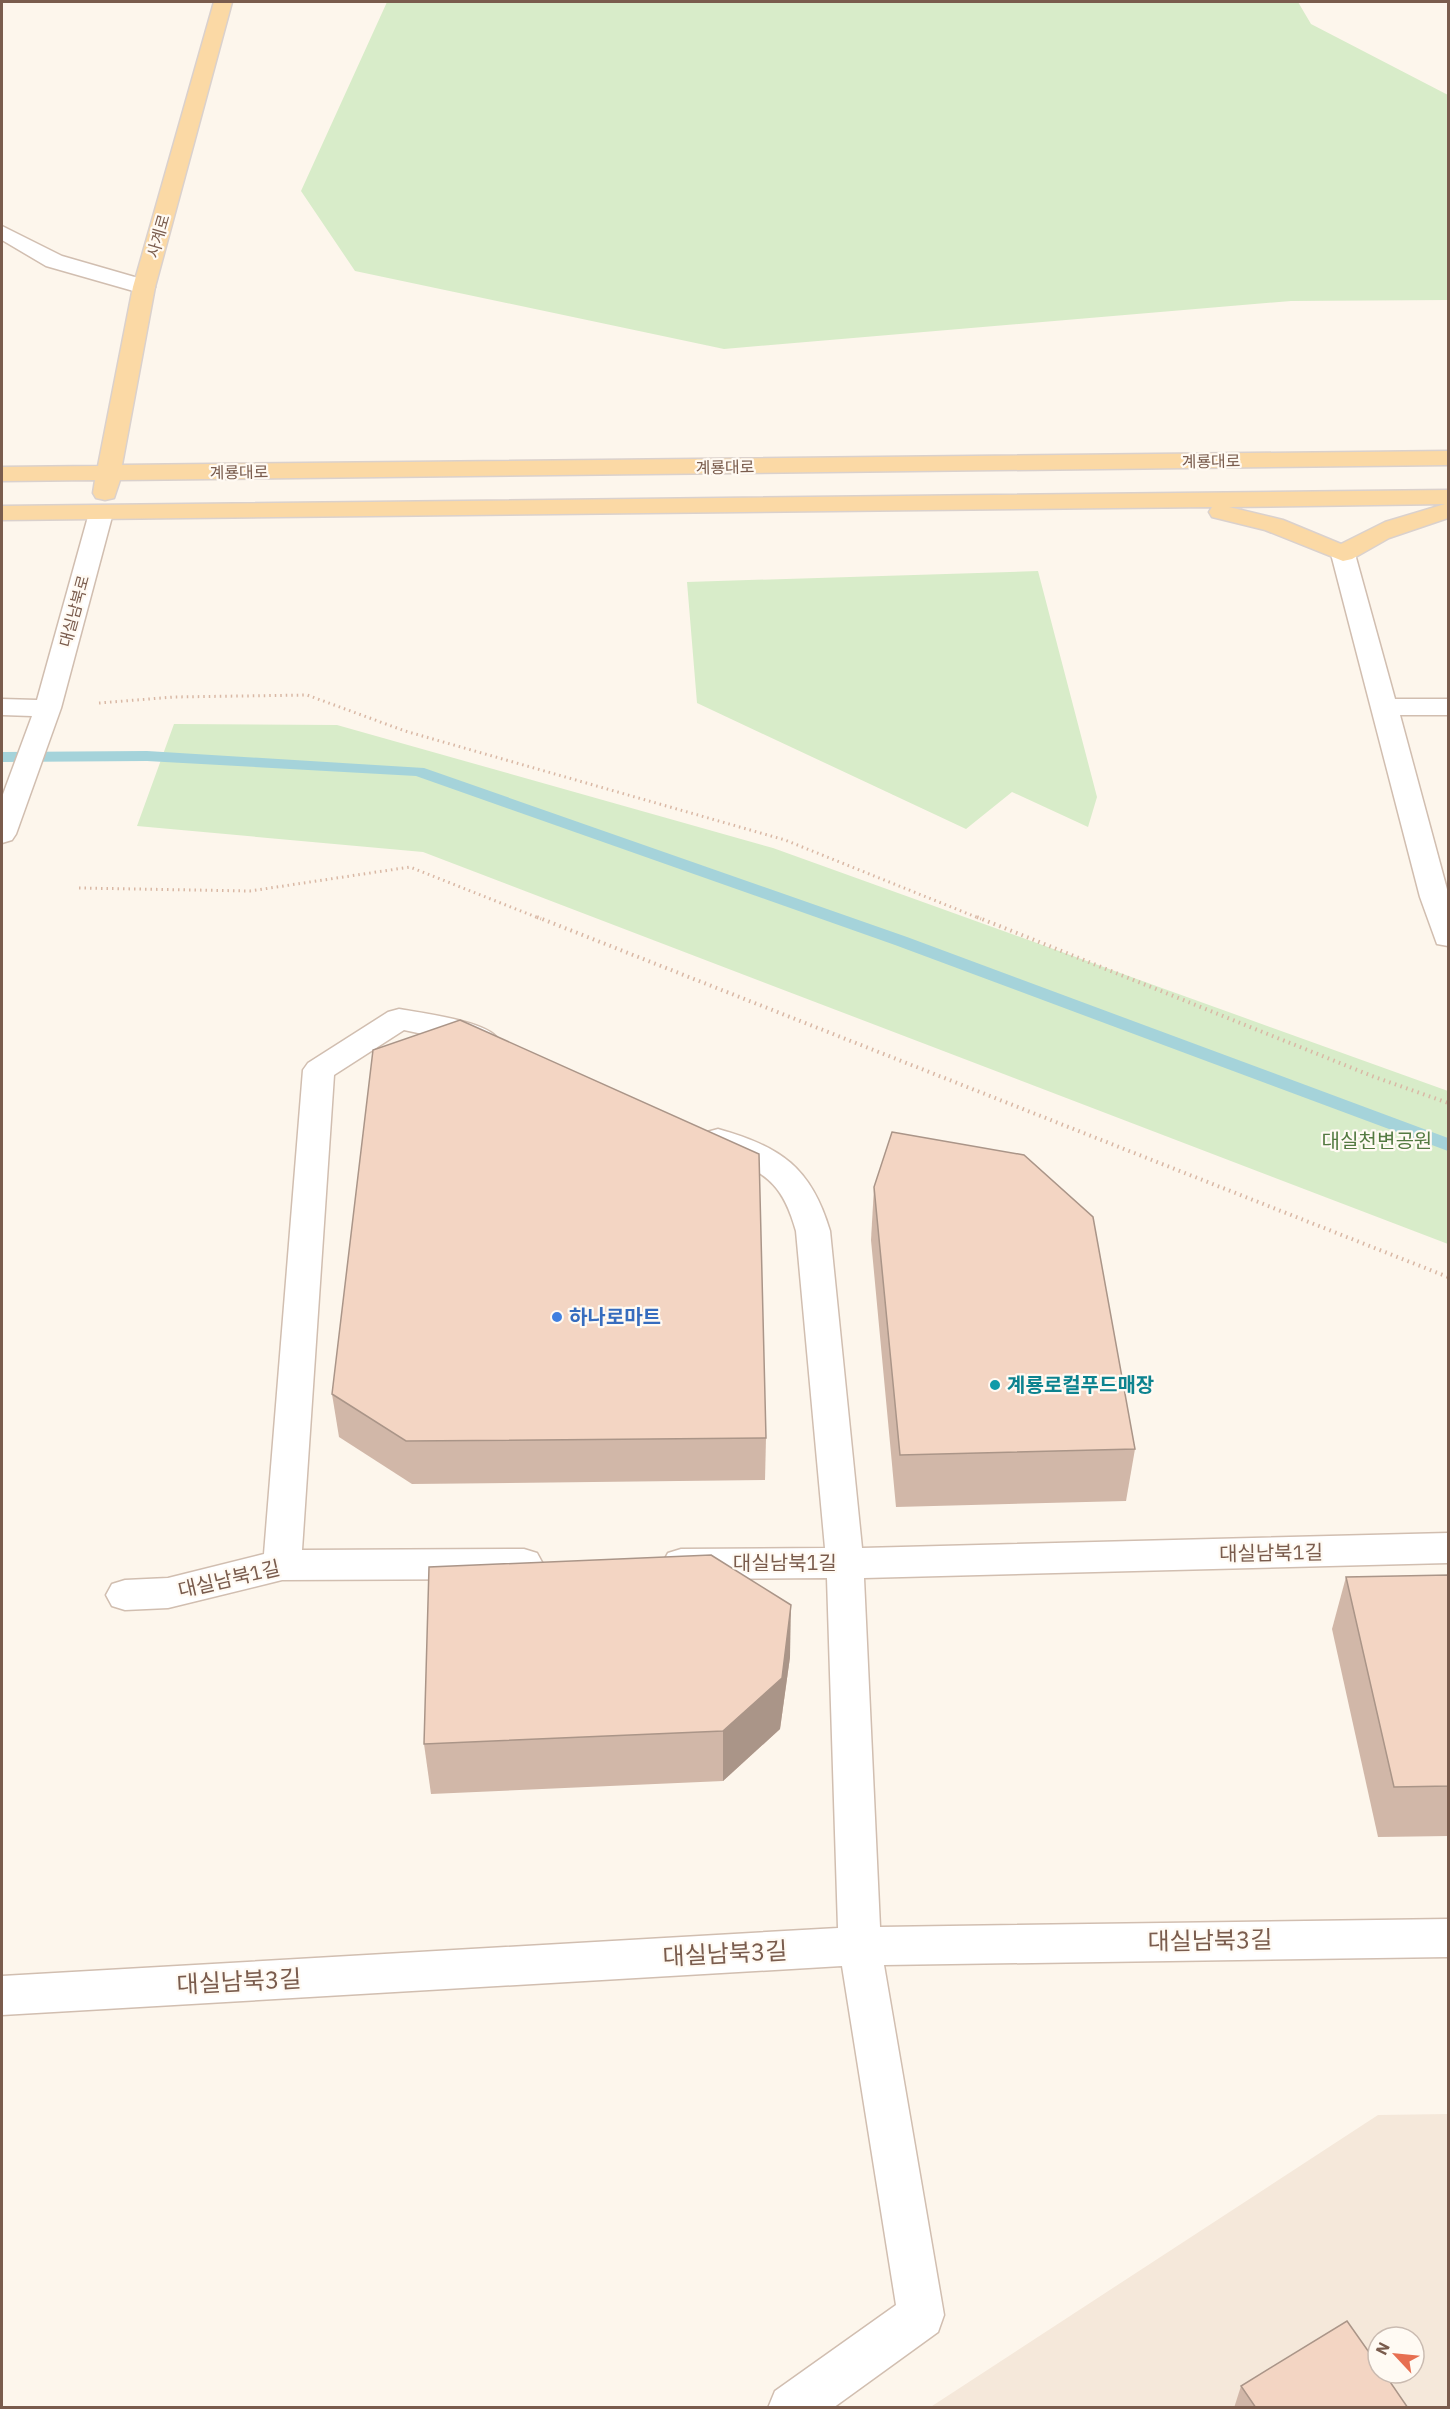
<svg xmlns="http://www.w3.org/2000/svg" width="1450" height="2409" viewBox="0 0 1450 2409" font-family="'IBM Plex Sans','Noto Sans KR',sans-serif">
  <style>
    .residential { fill: #f5e8da; fill-rule: evenodd }
    .green { fill: #d8ecc9 }
    .lines { fill: none; stroke-linecap: round; stroke-linejoin: round }
    .stream { fill: #a5d3da; fill-rule: evenodd }
    .minor-casing { stroke: #d1beb0; stroke-width: 3 }
    .major-casing { stroke: #dad1cd; stroke-width: 3 }
    .path-far1 { stroke: #d9b8a5; stroke-width: 3; stroke-dasharray: 1.5 4; stroke-linecap: butt }
    .path { stroke: #d9b8a5; stroke-width: 4; stroke-dasharray: 1.5 4.5; stroke-linecap: butt }
    .minor { fill: #fff; fill-rule: evenodd }
    .major { fill: #fbd9a5; fill-rule: evenodd }
    .wall { fill: #d1b7a8 }
    .shaded-wall { fill: #aa9588 }
    .building { fill: #f3d5c3; stroke: #aa9588; stroke-width: 1.5 }
    .shop-dot { fill: #3f7fe0; stroke: #fffaf3; stroke-width: 2 }
    .culture-dot { fill: #0f9aa8; stroke: #fffaf3; stroke-width: 2 }
    .labels { text-anchor: middle; stroke-width: 4.5; stroke-linejoin: round; paint-order: stroke }
    .far-street-label { font-size: 16px; fill: #7a5c4d; stroke: #fffaf3 }
    .park-label { font-size: 20px; fill: #537a41; stroke: #fffaf3 }
    .shop-label { font-size: 20px; font-weight: bold; fill: #366cbe; stroke: #fffaf3; text-anchor: start }
    .culture-label { font-size: 20px; font-weight: bold; fill: #0d838f; stroke: #fffaf3; text-anchor: start }
    .street-label { font-size: 20px; fill: #7a5c4d; stroke: #fffaf3 }
    .near-street-label { font-size: 24px; fill: #7a5c4d; stroke: #fffaf3 }
  </style>
  <rect width="100%" height="100%" fill="#fdf6ec"/>
  <path class="residential" d="M 1448,2114 L 1448,2407 L 929,2408 L 1378,2115 ZM 1378,2337 L 1414,2337 L 1414,2373 L 1378,2373 Z"/>
  <g class="green">
    <polygon points="387,2 1298,2 1311,24 1448,95 1448,300 1291,301 724,349 355,271 301,191"/>
    <polygon points="1038,571 1097,797 1088,827 1012,792 966,829 697,703 687,582"/>
    <polygon points="174,724 337,725 773,848 1448,1091 1448,1244 423,852 137,826"/>
  </g>
  <g class="lines">
    <polygon class="stream" points="147,751 424,768 907,937 1448,1138 1448,1151 895,945 416,776 147,761 2,762 2,752"/>
    <defs>
      <g id="minor">
        <polygon points="2,226 62,256 152,282 155,287 152,292 144,294 46,266 2,240"/>
        <polygon points="101,506 110,508 113,513 61,708 16,834 12,840 2,843 2,797 32,716 2,715 2,699 37,700 89,513 92,508"/>
        <polygon points="1343,547 1352,549 1355,554 1395,699 1448,699 1448,715 1400,715 1448,893 1448,946 1437,944 1420,897 1331,554 1334,549"/>
        <path d="M 399,1009 C 421,1013 487,1021 498,1039 L 494,1046 L 483,1049 L 460,1042 L 404,1030 L 334,1075 L 302,1550 L 524,1549 L 537,1553 L 543,1564 L 537,1575 L 524,1579 L 282,1580 L 168,1608 L 125,1610 L 112,1606 L 106,1595 L 112,1584 L 125,1580 L 168,1578 L 264,1554 L 303,1070 L 308,1063 L 388,1012 Z"/>
        <path d="M 718,1129 C 781,1147 811,1167 830,1231 L 862,1548 L 1448,1533 L 1448,1563 L 864,1578 L 880,1927 L 1448,1919 L 1448,1957 L 884,1965 L 944,2315 L 938,2332 L 833,2408 L 768,2408 L 775,2391 L 896,2305 L 842,1966 L 2,2015 L 2,1976 L 838,1928 L 827,1578 L 681,1579 L 668,1575 L 662,1564 L 668,1553 L 681,1549 L 825,1548 L 796,1231 C 784,1188 770,1175 729,1157 C 718,1153 708,1151 702,1140 L 707,1132 Z"/>
      </g>
      <g id="major">
        <polygon points="214,2 232,2 155,287 122,465 1448,451 1448,465 120,480 114,498 105,500 96,498 93,493 95,480 2,481 2,467 98,466 133,287"/>
        <path d="M 1448,490 L 1448,518 L 1389,538 L 1352,559 L 1343,561 L 1265,530 L 1212,517 L 1209,512 L 1212,507 L 2,520 L 2,506 ZM 1445,504 L 1385,522 L 1341,544 L 1283,520 L 1229,507 Z"/>
      </g>
    </defs>
    <use href="#minor" class="minor-casing"/>
    <use href="#major" class="major-casing"/>
    <g class="path-far1">
      <polyline points="99,703 174,697 307,695 405,731 785,840 981,919"/>
      <polyline points="79,888 250,891 410,867 541,919"/>
    </g>
    <g class="path">
      <polyline points="537,917 1448,1277"/>
      <polyline points="977,917 1372,1076 1448,1103"/>
    </g>
    <use href="#minor" class="minor"/>
    <use href="#major" class="major"/>
  </g>
  <g class="wall">
    <polygon points="874,1187 1135,1449 1126,1501 896,1507 871,1240"/>
    <polygon points="332,1394 766,1438 765,1480 412,1484 339,1437"/>
    <polygon points="1449,1575 1449,1836 1378,1837 1332,1629 1346,1577"/>
    <polygon points="790,1657 780,1729 723,1781 431,1794 424,1744"/>
    <polygon points="1241,2386 1408,2408 1234,2408"/>
  </g>
  <polygon class="shaded-wall" points="791,1605 790,1657 780,1729 723,1781 723,1731"/>
  <g class="building">
    <polygon points="460,1020 759,1154 766,1438 406,1441 332,1394 373,1050"/>
    <polygon points="892,1132 1024,1155 1093,1217 1135,1449 900,1455 874,1187"/>
    <polygon points="711,1555 791,1605 782,1678 723,1731 424,1744 429,1567"/>
    <polygon points="1449,1575 1449,1786 1394,1787 1346,1577"/>
    <polygon points="1347,2321 1378,2365 1378,2373 1384,2373 1408,2408 1256,2408 1241,2386"/>
  </g>
  <circle class="shop-dot" cx="557" cy="1317" r="6"/>
  <circle class="culture-dot" cx="995" cy="1385" r="6"/>
  <g class="labels">
    <g class="far-street-label">
      <text transform="translate(158 236) rotate(-74)" y="6">사계로</text>
      <text transform="translate(1211 461) rotate(-1)" y="6">계룡대로</text>
      <text transform="translate(725 467) rotate(-1)" y="6">계룡대로</text>
      <text transform="translate(239 472) rotate(-1)" y="6">계룡대로</text>
      <text transform="translate(74 611) rotate(-75)" y="6">대실남북로</text>
    </g>
    <g class="park-label">
      <text x="1377" y="1148">대실천변공원</text>
    </g>
    <g class="shop-label">
      <text x="569" y="1324">하나로마트</text>
    </g>
    <g class="culture-label">
      <text x="1007" y="1392">계룡로컬푸드매장</text>
    </g>
    <g class="street-label">
      <text transform="translate(1271 1553) rotate(-1)" y="7">대실남북1길</text>
      <text x="785" y="1570">대실남북1길</text>
      <text transform="translate(229 1579) rotate(-13)" y="7">대실남북1길</text>
    </g>
    <g class="near-street-label">
      <text transform="translate(1210 1941) rotate(-1)" y="8">대실남북3길</text>
      <text transform="translate(725 1954) rotate(-3)" y="8">대실남북3길</text>
      <text transform="translate(239 1982) rotate(-3)" y="8">대실남북3길</text>
    </g>
  </g>
  <rect width="1450" height="2409" fill="none" stroke="#7a5c4d" stroke-width="6"/>
  <g transform="translate(1396 2355) rotate(296)"><circle r="28" fill="#fffaf3" stroke="#cabbb1" stroke-width="1.5"/>
  <path d="M0-4.5L10 22L0 15L-10 22Z" fill="#e76f51"/>
  <text y="-9" font-size="16" font-weight="bold" text-anchor="middle" fill="#7a5c4d">N</text>
  </g>
</svg>
